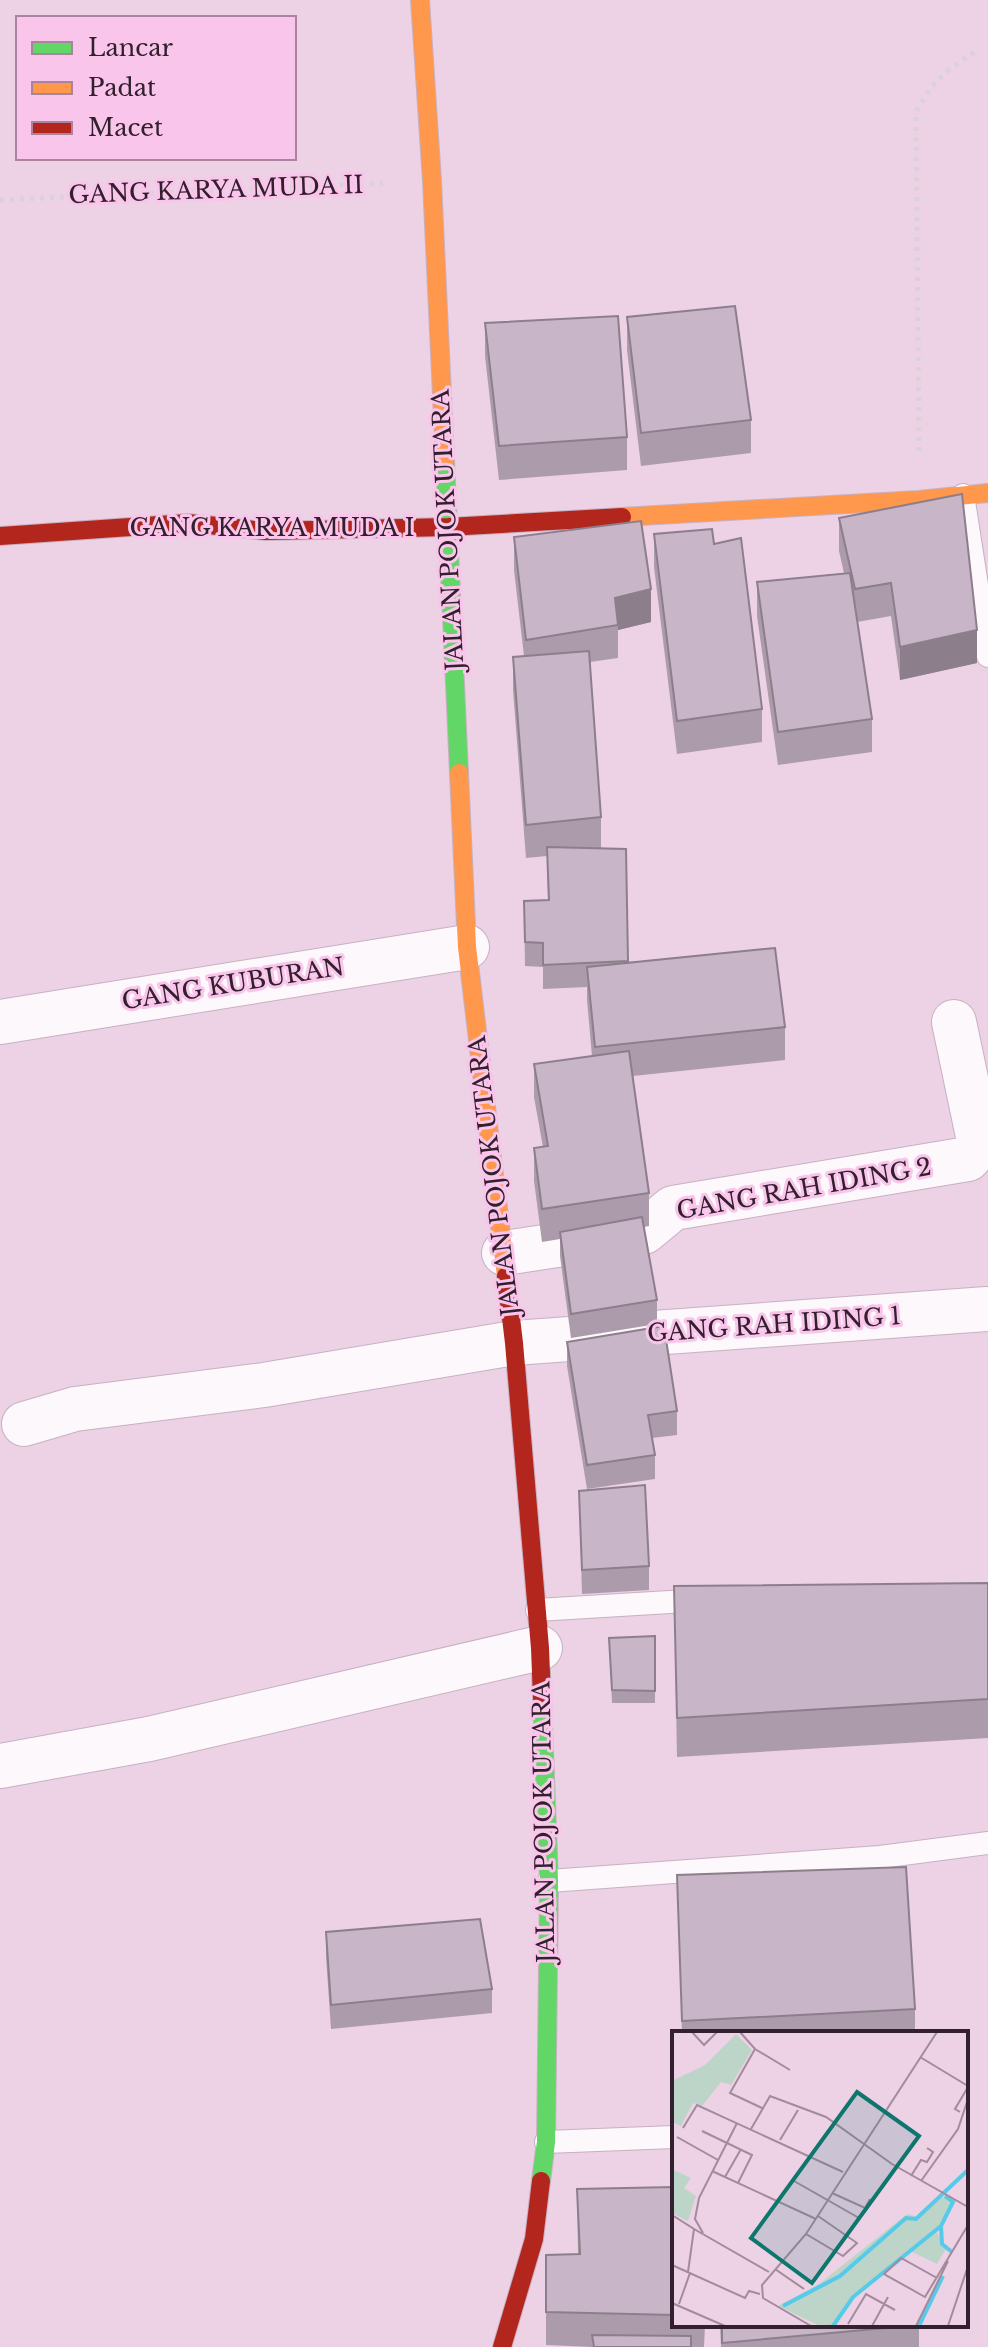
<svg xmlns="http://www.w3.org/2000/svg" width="988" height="2347" viewBox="0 0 988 2347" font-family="'Libre Baskerville',serif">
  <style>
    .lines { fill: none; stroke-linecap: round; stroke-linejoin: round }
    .lane-casing { stroke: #c7b1c1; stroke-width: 24 }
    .street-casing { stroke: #c7b1c1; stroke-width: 46 }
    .fast-casing { stroke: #c7b1c1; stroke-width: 20 }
    .slow-casing { stroke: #c7b1c1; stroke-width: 20 }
    .jam-casing { stroke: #c7b1c1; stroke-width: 20 }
    .path { stroke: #dad2d8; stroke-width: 5; stroke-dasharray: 4 6; stroke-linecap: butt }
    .lane { stroke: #fcf8fb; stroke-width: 22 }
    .street { stroke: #fcf8fb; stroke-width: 44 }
    .fast { stroke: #63d668; stroke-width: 18 }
    .slow { stroke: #ff974d; stroke-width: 18 }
    .jam { stroke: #b3261e; stroke-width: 18 }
    .wall { fill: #ac9cab }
    .shaded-wall { fill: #8c7f8b }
    .building { fill: #c8b5c7; stroke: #8c7f8b; stroke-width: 2 }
    .labels { text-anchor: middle; stroke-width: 6; stroke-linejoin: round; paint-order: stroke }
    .street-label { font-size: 24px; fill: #33202e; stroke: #f9c5ea }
    .inset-river { fill: none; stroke: #58cae9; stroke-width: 4 }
    .inset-road { fill: none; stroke: #a38a9c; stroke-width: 2 }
    .view { fill: #0f766e; fill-opacity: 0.15; stroke: #0f766e; stroke-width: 4 }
    .inset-edge { fill: none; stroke: #33202e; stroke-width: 4 }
  </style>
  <rect width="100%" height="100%" fill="#edd1e5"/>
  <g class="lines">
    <defs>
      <g id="lane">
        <polyline points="963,495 988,656"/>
        <polyline points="537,1610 703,1600"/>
        <polyline points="549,1881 880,1857 988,1843"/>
        <polyline points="546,2142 674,2137"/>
      </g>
      <g id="street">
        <polyline points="0,1022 467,947"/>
        <polyline points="504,1253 644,1232 673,1208 968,1159 976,1150 979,1141 954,1022"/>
        <polyline points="24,1424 75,1409 264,1385 514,1343 987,1309"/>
        <polyline points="0,1766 149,1739 540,1648"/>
      </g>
      <g id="fast">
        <polyline points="445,460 459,773"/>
        <polyline points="541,2181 546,2142 549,1881 542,1698"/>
      </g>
      <g id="slow">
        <polyline points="420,0 432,181 445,460"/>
        <polyline points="622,517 919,500 988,493"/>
        <polyline points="459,773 467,947 506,1276"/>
      </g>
      <g id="jam">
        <polyline points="0,536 188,523 266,531 448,527 622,517"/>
        <polyline points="506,1276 514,1343 540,1648 542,1698"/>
        <polyline points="502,2347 534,2239 541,2181"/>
      </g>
    </defs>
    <use href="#lane" class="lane-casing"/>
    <use href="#street" class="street-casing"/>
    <use href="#fast" class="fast-casing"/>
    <use href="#slow" class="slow-casing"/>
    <use href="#jam" class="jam-casing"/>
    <g class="path">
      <polyline points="0,200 383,183"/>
      <path d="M 919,451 L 916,112 C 933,79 947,71 977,50"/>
    </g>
    <use href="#lane" class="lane"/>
    <use href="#street" class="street"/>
    <use href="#fast" class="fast"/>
    <use href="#slow" class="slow"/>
    <use href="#jam" class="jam"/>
  </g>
  <g class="wall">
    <polygon points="627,317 751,420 751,453 641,466 627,350"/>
    <polygon points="485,323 627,437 627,470 499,480 485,356"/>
    <polygon points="839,518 977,663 900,680 891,616 857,622 872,719 872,752 778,765 757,616 757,582 844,573 839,551"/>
    <polygon points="654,534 714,544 762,709 762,742 677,754 654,567"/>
    <polygon points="514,537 651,622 618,630 618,658 590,662 601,817 601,848 626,849 628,963 785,1027 785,1060 633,1076 649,1193 649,1226 644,1227 657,1300 657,1324 571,1338 560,1256 560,1239 542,1242 534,1181 534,1148 543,1147 534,1097 534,1064 592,1056 587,1000 587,987 543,989 543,967 525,966 524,901 548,901 547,856 526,858 513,690 513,657 524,656 514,570"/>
    <polygon points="567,1342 677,1411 677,1435 652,1438 655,1455 655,1479 587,1489 567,1366"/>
    <polygon points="579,1491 649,1566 649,1590 582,1594"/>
    <polygon points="988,1583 988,1738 677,1757 674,1586"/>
    <polygon points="655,1636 655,1703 612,1703 609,1638"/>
    <polygon points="677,1875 915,2009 915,2033 682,2033"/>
    <polygon points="326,1932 492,1989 492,2013 331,2029 326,1956"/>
    <polygon points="674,2187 674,2325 705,2325 704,2347 592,2347 546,2345 546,2255 578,2254 577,2189"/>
    <polygon points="720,2325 919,2325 919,2347 721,2347"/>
  </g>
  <g class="shaded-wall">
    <polygon points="651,589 651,622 618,630 615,598"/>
    <polygon points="977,630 977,663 900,680 900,647"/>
  </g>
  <g class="building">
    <polygon points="735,306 751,420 641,433 627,317"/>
    <polygon points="618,316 627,437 499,446 485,323"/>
    <polygon points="962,494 977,630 900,647 891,583 855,589 839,518"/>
    <polygon points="641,521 651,589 615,598 618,625 526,640 514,537"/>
    <polygon points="712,529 714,544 741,538 762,709 677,721 654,534"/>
    <polygon points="850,573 872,719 778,732 757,582"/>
    <polygon points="589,651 601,817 526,825 513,657"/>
    <polygon points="547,847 626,849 628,961 543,965 543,943 525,942 524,901 549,900"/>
    <polygon points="775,948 785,1027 595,1047 587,967"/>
    <polygon points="629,1051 649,1193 542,1209 534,1148 548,1146 534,1064"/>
    <polygon points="642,1217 657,1300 571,1314 560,1232"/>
    <polygon points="664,1326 677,1411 648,1415 655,1455 587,1465 567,1342"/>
    <polygon points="645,1485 649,1566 582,1570 579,1491"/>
    <polygon points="988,1583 988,1699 677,1718 674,1586"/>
    <polygon points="655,1636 655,1691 612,1690 609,1638"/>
    <polygon points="906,1867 915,2009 682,2021 677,1875"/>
    <polygon points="480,1919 492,1989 331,2005 326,1932"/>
    <polygon points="674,2187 674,2315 546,2312 546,2255 580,2254 577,2189"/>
    <polygon points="722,2325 919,2325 722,2343"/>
    <polygon points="592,2335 691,2336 691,2347 594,2347"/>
  </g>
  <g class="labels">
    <g class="street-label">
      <text transform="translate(216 190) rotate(-2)" y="8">GANG KARYA MUDA II</text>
      <text x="272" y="536">GANG KARYA MUDA I</text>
      <text transform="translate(448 530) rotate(-93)" y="8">JALAN POJOK UTARA</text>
      <text transform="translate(233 984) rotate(-9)" y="8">GANG KUBURAN</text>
      <text transform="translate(494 1176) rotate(-97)" y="8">JALAN POJOK UTARA</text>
      <text transform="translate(804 1189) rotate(-10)" y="8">GANG RAH IDING 2</text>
      <text transform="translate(774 1325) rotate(-4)" y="8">GANG RAH IDING 1</text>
      <text transform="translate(544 1822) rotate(-91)" y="8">JALAN POJOK UTARA</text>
    </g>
  </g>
  <g transform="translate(672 2031)">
    <rect width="296" height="296" fill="#edd1e5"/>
    <path d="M 64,3 L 80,19 L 59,54 L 49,51 L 30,75 L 21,72 L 9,95 L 0,91 L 0,50 L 33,34 ZM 0,138 L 19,147 L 12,157 L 24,165 L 16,190 L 0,182 ZM 268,165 L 281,171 L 264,200 L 274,218 L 265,233 L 236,219 L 181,266 L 161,295 L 148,295 L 106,275 L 147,253 L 235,183 L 247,186 Z" fill="#bdd5c8"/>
    <path class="inset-river" d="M 269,196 L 270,213 L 280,221M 111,275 L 168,245 L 234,187 L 244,188 L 296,139M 161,295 L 181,266 L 269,195 L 281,171 L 273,165M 247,295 L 271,245"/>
    <path class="inset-road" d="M 20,1 L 32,14 L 45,1M 68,1 L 83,18 L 118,39M 83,18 L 58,62 L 90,77M 248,26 L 296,55M 288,81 L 283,78 L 296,56M 11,97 L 25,74 L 171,141M 79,98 L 98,65 L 154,86 L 220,133 L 296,176M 30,100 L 80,124 L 66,152M 5,106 L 46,129M 108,109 L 126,79M 40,140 L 144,188M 239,145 L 249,129 L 255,131 L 261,121 L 255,117M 53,146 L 69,118M 122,150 L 187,187M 249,150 L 286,98 L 296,68M 160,162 L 193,177 L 198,168M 0,184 L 22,198 L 16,241M 22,198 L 97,241M 31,202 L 23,188 L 27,167 L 65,92M 134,203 L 171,225 L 185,212 L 146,185M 0,234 L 73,267 L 77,260 L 88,263M 103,238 L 132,258M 265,247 L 229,227 L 212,243 L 253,266 L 296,194M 0,272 L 53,295M 7,273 L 18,242M 176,293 L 194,263 L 223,279M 139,295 L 91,267 L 90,254 L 134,203 L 265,1M 200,295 L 216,266M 244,295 L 276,230M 276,295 L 296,235"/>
    <path class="view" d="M 185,61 L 247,105 L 140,252 L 79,207 Z"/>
    <rect width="296" height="296" class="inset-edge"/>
  </g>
  <rect x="16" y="16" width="280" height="144" fill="#f9c5ea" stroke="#aa839f" stroke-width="2"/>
  <rect x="32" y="42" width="40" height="12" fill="#63d668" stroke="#aa839f" stroke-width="2"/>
  <text x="88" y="56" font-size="24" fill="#33202e">Lancar</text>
  <rect x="32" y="82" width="40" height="12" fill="#ff974d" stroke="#aa839f" stroke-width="2"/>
  <text x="88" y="96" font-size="24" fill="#33202e">Padat</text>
  <rect x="32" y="122" width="40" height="12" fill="#b3261e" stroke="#aa839f" stroke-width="2"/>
  <text x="88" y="136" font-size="24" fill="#33202e">Macet</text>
</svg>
